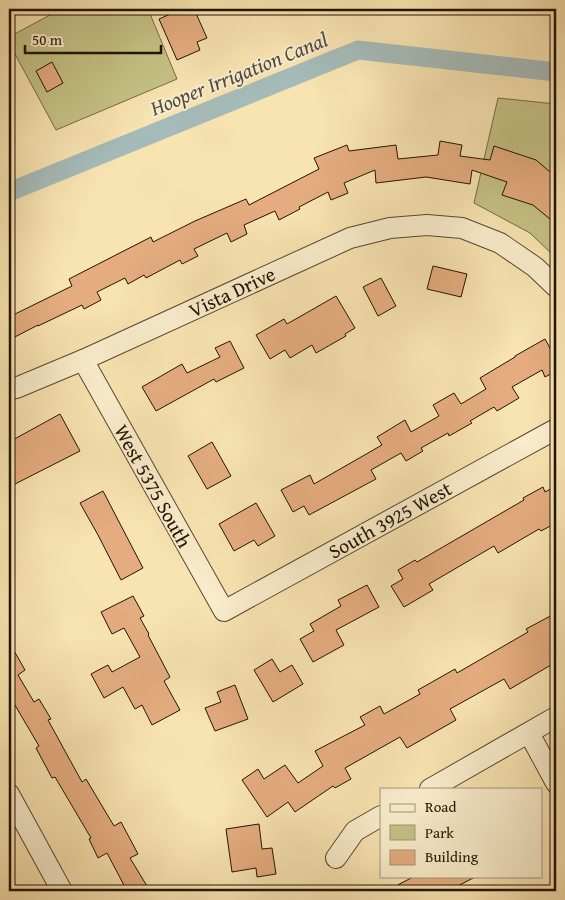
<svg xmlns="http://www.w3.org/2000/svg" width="565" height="900" viewBox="0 0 565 900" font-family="'Gentium Book Plus',serif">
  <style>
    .green { fill: #c5c286; stroke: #746a45 }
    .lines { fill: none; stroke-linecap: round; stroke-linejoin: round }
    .canal { stroke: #a5bbb9; stroke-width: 19 }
    .building { fill: #e5ad7f; stroke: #231204 }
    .minor-casing { stroke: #58462f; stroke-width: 22 }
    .minor { stroke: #faedcc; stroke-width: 20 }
    .labels { text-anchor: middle; stroke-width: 4; stroke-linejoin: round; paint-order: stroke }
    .street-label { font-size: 20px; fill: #231204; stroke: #faedcc }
    .water-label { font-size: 21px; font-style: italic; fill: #504d43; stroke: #faedcc }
  </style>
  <rect width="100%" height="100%" fill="#f8e4b1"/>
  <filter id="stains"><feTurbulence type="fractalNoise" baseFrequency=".004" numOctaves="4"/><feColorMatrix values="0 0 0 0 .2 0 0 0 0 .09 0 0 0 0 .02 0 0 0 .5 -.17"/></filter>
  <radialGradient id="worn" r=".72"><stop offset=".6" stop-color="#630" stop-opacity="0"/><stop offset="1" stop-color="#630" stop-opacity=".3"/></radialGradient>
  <g class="green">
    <polygon points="61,9 96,9 100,11 126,12 131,9 148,9 177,79 56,130 9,43 9,37"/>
    <polygon points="498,98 556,104 556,258 530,233 474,203"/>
  </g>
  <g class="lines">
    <polyline class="canal" points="9,192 358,50 556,72"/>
  </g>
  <g class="building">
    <polygon points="182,9 194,9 207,38 197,42 200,50 177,60 159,19"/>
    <polygon points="52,62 63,83 47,92 36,71"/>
    <polygon points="440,141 462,145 460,156 490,160 494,146 536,160 556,177 556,224 533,205 502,195 507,182 472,170 470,184 426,177 376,183 375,170 344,183 348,193 331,200 328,192 299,207 300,209 279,220 275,211 244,225 247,234 231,242 227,233 194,249 198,256 182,264 180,260 146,278 144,275 128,284 125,278 97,292 101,300 84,309 82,305 38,326 38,325 9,340 9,317 72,286 69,279 151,237 153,242 195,221 246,199 249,205 319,169 314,158 347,145 349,151 396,145 398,159 438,155"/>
    <polygon points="433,266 467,274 461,297 427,289"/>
    <polygon points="381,278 396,306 378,316 363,287"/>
    <polygon points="336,296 355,328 345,334 346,336 316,353 312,345 290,358 285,350 270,359 256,335 284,319 287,324"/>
    <polygon points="545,339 556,359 556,371 545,377 542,370 512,387 519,398 497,411 494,407 470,421 472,423 449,436 448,433 421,448 423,451 406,461 401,453 371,470 376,479 309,515 304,506 293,512 281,490 310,475 314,484 382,445 377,437 405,420 411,432 439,416 433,405 454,393 461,404 486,389 480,378 515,357 515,356"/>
    <polygon points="230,341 244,368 216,382 214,379 156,411 142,387 182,364 187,373 220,357 215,348"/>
    <polygon points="60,414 80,451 13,485 9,478 9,442"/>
    <polygon points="212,442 231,476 207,489 188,456"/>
    <polygon points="556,486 556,523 541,531 539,529 498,553 494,546 429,584 433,590 404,607 391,586 403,579 398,570 415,560 417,562 524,500 523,498 543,487 545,492"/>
    <polygon points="103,491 143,568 121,580 98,535 80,503"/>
    <polygon points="256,503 275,536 258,546 254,540 234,551 219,524"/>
    <polygon points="367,585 379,607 336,630 344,645 313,662 300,639 314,631 310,624 341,606 338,600"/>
    <polygon points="133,596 144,616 140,618 149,634 148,635 170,677 164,681 180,710 152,725 142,705 135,709 123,687 104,698 91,674 108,665 112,672 140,657 124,628 112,634 101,612"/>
    <polygon points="556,613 556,662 510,689 504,679 450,709 456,720 407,748 400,737 345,768 351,779 335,788 333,786 295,812 288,802 267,817 242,780 258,769 264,779 285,765 298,783 323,766 315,751 365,725 360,717 380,706 384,714 420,694 418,690 455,669 457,673 528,632 526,629"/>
    <polygon points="9,642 25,670 18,675 34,702 39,699 51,719 48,720 82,782 86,779 114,826 121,822 138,854 130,858 150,891 127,891 107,853 98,858 89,839 91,838 55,777 52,778 36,748 39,746 9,695"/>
    <polygon points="272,659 280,672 292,665 303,684 273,702 254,670"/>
    <polygon points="235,685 248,719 215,731 205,708 221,702 217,692"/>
    <polygon points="259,824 262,849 272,848 276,874 257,877 256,868 232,872 226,829"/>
    <polygon points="415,876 477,876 448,891 386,891"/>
  </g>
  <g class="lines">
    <defs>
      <g id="minor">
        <polyline points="83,360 224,611 556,429"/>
        <polyline points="9,390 16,388 83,360 350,238 390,228 427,225 462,228 500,243 535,267 556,287"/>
        <polyline points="529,733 556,783"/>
        <polyline points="430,789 556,717"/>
        <polyline points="9,794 62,891"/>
        <polyline points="336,858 355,831 381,816"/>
      </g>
    </defs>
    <use href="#minor" class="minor-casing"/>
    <use href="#minor" class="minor"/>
  </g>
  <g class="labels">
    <g class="street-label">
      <text transform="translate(232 292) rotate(-25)" y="7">Vista Drive</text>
      <text transform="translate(153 486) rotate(61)" y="7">West 5375 South</text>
      <text transform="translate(390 520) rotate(-29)" y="7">South 3925 West</text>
    </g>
    <g class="water-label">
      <text transform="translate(239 74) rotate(-22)" y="7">Hooper Irrigation Canal</text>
    </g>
  </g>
  <rect width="565" height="900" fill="none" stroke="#f8e4b1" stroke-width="30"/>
  <rect x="10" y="10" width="545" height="880" fill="none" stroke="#231204" stroke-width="2.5"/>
  <rect x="15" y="15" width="535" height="870" fill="none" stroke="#231204"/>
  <rect x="380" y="788" width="162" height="90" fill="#faedcc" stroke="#a4957c"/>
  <rect x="390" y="804" width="25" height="8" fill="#faedcc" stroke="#a4957c"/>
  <text x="425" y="812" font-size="15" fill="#231204">Road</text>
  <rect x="390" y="825" width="25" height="15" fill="#c5c286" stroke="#a4957c"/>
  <text x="425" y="838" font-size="15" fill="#231204">Park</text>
  <rect x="390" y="850" width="25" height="15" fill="#e5ad7f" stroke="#a4957c"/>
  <text x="425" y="862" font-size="15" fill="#231204">Building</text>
  <path d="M25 45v8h136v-8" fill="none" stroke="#231204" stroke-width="2.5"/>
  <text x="32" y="45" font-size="15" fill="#231204" stroke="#faedcc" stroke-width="4" paint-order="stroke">50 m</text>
  <rect width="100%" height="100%" filter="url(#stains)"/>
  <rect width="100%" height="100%" fill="url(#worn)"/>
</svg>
